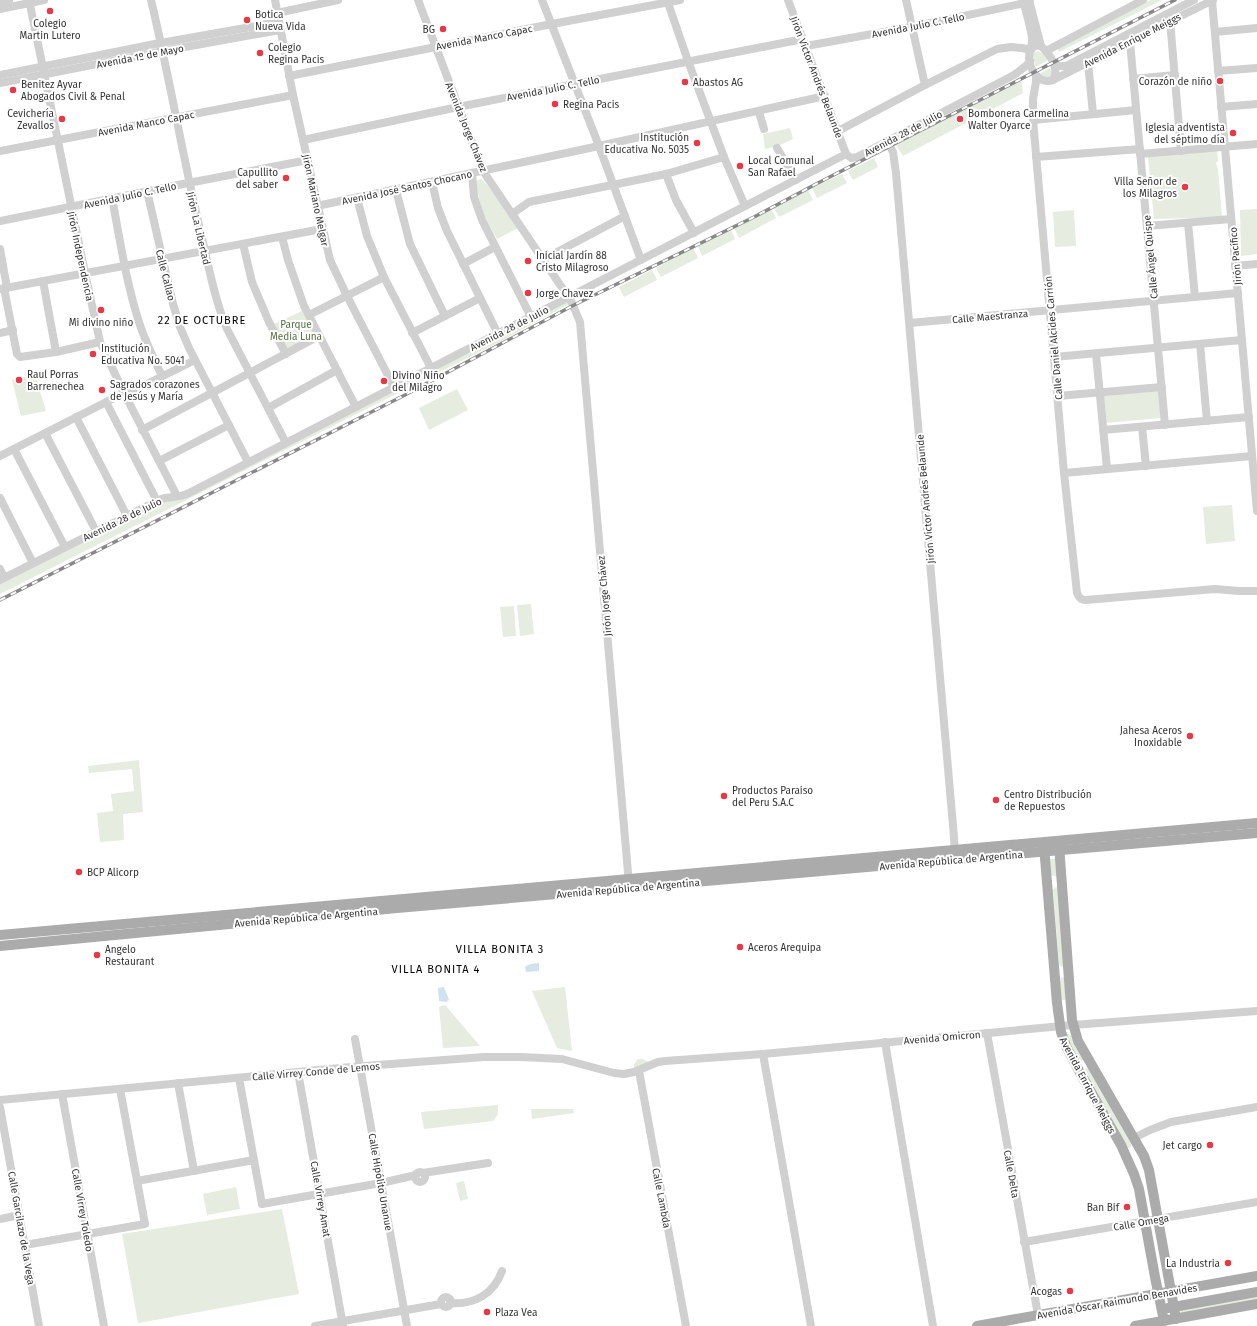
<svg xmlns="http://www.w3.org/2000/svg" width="1257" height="1326" viewBox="0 0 1257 1326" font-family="'Fira Sans',sans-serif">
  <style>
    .green { fill: #e6ecdf }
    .water { fill: #cfe2ee }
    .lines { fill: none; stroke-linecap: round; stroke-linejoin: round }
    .minor { stroke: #d0d0d0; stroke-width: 8 }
    .major { stroke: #ababab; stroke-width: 10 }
    .rail-casing { stroke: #888; stroke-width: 3.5 }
    .rail { stroke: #fff; stroke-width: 2; stroke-dasharray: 6; stroke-linecap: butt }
    .poi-dot { fill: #e63946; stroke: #fff; stroke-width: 1.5 }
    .labels { text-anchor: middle; stroke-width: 4; stroke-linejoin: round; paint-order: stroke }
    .poi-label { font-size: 10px; fill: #333; stroke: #fff; text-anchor: start }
    .street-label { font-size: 10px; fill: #333; stroke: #fff }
    .park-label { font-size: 10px; fill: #56703f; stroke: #fff }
    .neighbourhood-label { font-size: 11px; letter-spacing: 1px; fill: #000; stroke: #fff }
  </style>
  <rect width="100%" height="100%" fill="#fff"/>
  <g class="green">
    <polygon points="1151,0 1162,0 1059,52 1057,48"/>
    <polygon points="1038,51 1044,54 1048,60 1036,67 1032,57 1033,53"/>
    <polygon points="1050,68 1052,73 1052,77 1046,80 1040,73"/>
    <polygon points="1021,80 1023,93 903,156 896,145"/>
    <polygon points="790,128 793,139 778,146 765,149 763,134"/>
    <polygon points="1217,150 1218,161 1216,163 1218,169 1222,217 1154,219 1148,156"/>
    <polygon points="874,158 878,167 853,180 848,171"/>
    <polygon points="842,174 847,183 817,198 812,188"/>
    <path d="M 481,179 L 488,186 L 518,228 L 497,239 C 485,219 479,206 476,182 L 478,180 Z"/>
    <polygon points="808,190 813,200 779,217 774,208"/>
    <polygon points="771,209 776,218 739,238 734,228"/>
    <polygon points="1257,209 1257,254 1241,256 1240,210"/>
    <polygon points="1074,210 1076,246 1055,247 1053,212"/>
    <polygon points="731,230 735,239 702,256 698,246"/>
    <polygon points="693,248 698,258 661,277 656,268"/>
    <polygon points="652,270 657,280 624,297 619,287"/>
    <polygon points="568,302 569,304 503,340 0,594 0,581 166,499 181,497"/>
    <polygon points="302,311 316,336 287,351 274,324"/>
    <polygon points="35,375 46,411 21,416 12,380"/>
    <polygon points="457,389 468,410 429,430 419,408"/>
    <polygon points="1158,390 1161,418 1105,423 1103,396"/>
    <polygon points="1232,505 1235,541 1206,544 1203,507"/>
    <polygon points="531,604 534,634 520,636 517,605"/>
    <polygon points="514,606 516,636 503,637 500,607"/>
    <polygon points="139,760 143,812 123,814 124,840 100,842 97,813 113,811 111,794 134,791 132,769 89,773 88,766"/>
    <polygon points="1050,859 1057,859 1057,877 1051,875"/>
    <polygon points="1056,887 1059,889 1065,966 1061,967 1059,964 1053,889"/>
    <path d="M 1064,977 L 1068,996 L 1065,1000 L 1062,1000 C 1059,994 1058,983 1061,978 Z"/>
    <polygon points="565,987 572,1051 557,1048 532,991"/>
    <polygon points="445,1005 480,1046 443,1048 439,1007"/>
    <polygon points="1069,1034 1073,1037 1084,1058 1082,1062 1079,1063 1065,1035"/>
    <polygon points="638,1059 643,1059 650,1063 634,1068 634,1064"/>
    <polygon points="1087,1068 1090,1070 1131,1144 1131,1147 1128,1148 1125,1147 1084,1073 1085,1069"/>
    <polygon points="498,1105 498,1114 493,1121 424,1129 421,1112"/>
    <polygon points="531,1109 573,1109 574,1113 532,1119"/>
    <polygon points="464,1181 468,1199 460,1201 456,1183"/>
    <polygon points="236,1187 240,1209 207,1215 203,1194"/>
    <polygon points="282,1209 299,1294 138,1323 122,1234"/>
    <polygon points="1257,1295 1257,1300 1181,1313 1180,1309"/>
  </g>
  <g class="water">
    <polygon points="539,963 539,971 526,972 525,967 530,964"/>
    <polygon points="444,987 449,1000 446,1002 439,1001 438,988"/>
  </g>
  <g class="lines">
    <g class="minor">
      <polyline points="29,0 85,273 100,342 124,393 177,496"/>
      <path d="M 151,0 C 170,79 183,159 202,238 C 209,269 215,300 227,329 L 286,443"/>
      <polyline points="275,0 293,95 330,260 347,296 394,387"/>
      <polyline points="418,0 483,171 571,301 580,322 629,884"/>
      <polyline points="542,0 599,146 641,260"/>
      <polyline points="667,0 688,61 724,157 745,206"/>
      <polyline points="788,0 846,154"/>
      <polyline points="906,0 925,85"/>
      <path d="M 1023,0 C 1026,12 1030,25 1032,37 C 1033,46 1029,50 1029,58 C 1030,70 1039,85 1053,80 L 1213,0"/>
      <polyline points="1029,0 1041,46"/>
      <polyline points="1212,0 1257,511"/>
      <polyline points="0,2 9,0"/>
      <polyline points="0,9 44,0"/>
      <polyline points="277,13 338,0"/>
      <polyline points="1170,20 1181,151"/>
      <polyline points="1215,32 1257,28"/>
      <polyline points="1130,42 1165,425"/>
      <polyline points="806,46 911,27 1030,2"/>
      <path d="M 1032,48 L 1037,45 L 1041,46 C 1050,54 1060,69 1053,80"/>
      <polyline points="1046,51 1143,0"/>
      <polyline points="1088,62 1093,114"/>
      <polyline points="1054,64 1059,66 1066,66 1194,0"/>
      <polyline points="1218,71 1257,68"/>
      <polyline points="0,75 155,44 279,22"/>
      <polyline points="289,76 552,24 680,0"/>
      <path d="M 1036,76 L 1036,82 L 1033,99 L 1033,120 L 1064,473 L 1077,593 C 1079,598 1081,600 1086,600 L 1215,589 L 1239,591 L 1257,591"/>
      <polyline points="1133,79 1175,75"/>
      <polyline points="0,83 163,51 280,30"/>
      <polyline points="1221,107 1257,104"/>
      <polyline points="759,112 764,129"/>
      <polyline points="1033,120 1136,110"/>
      <polyline points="838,131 925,85 997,49 1011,47 1022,48 1031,50"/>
      <polyline points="303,140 458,107 803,39"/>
      <polyline points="887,141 893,152 896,173 954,837 955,856"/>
      <polyline points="777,148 796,180"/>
      <polyline points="0,151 293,95"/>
      <polyline points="846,154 851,158 857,157 1014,75 1027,65 1030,61"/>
      <polyline points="1140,154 1257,144"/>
      <polyline points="1036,157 1140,149"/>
      <polyline points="472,173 474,197 482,220 531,317"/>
      <polyline points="666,174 676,200 694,233"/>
      <polyline points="432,182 438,208 447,231 498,334"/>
      <polyline points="396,190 410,244 445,316"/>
      <polyline points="147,191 173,304 180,327 189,348 248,462"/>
      <path d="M 112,198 C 120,240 126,282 139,322 C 145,341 154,359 162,376"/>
      <polyline points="357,198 367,236 384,277 431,368"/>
      <polyline points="317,206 599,146 825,96"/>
      <polyline points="512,214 529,202 666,174 724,157"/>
      <polyline points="0,221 183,184 308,160"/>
      <polyline points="1188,223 1195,297"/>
      <polyline points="1147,226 1231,219"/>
      <polyline points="282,237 288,260 304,306 356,407"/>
      <polyline points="243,244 252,282 269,322 286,354"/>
      <polyline points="0,249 7,288"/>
      <polyline points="544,259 625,216"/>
      <polyline points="463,264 495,247"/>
      <polyline points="1235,266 1257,264"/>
      <polyline points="43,281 56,352"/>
      <polyline points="4,288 17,354 20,357 56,352 100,342"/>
      <polyline points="0,289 322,229"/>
      <polyline points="309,315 384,277"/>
      <polyline points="910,323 1238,293"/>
      <polyline points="0,333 13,330"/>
      <polyline points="412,333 480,298"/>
      <polyline points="1200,344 1207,421"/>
      <polyline points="1096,354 1107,469"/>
      <polyline points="1054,357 1242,340"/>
      <polyline points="125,395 195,360"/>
      <polyline points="1058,396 1162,387"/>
      <polyline points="106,402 157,501"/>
      <polyline points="268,408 337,370"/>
      <polyline points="76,417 127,516"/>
      <polyline points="1142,427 1146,466"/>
      <polyline points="142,430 319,336"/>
      <polyline points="1103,430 1249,417"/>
      <polyline points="45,433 96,531"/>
      <polyline points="14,449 65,547"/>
      <polyline points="0,456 124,393"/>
      <polyline points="159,461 229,425"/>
      <polyline points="1064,473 1252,456"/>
      <polyline points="0,498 33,563"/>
      <polyline points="0,569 4,577"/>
      <path d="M 0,580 L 161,499 C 170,496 180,498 189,493 L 846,154"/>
      <polyline points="987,1033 1038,1315"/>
      <polyline points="355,1039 407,1326"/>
      <polyline points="885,1042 933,1326"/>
      <polyline points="763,1054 811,1326"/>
      <polyline points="639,1071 686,1326"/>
      <polyline points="298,1072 343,1326"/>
      <polyline points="239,1078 262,1204 381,1183 416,1175"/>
      <polyline points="178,1083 194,1171"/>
      <polyline points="62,1094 104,1326"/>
      <polyline points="0,1100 351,1067 484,1057 521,1057 562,1059 614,1073 624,1074 634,1072 658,1062 665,1061 763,1054 1073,1025 1257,1011"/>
      <polyline points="0,1107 39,1326"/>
      <polyline points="1134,1138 1150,1130 1171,1122 1257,1107"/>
      <circle cx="420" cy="1177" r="5"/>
      <polyline points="423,1173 488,1163"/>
      <polyline points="137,1181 254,1160"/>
      <polyline points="0,1219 19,1215"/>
      <polyline points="1024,1242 1257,1202"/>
      <polyline points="25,1245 145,1224 120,1089"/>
      <circle cx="446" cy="1302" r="5"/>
      <path d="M 450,1303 C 474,1305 494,1294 502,1271"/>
      <polyline points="315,1326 441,1304"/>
    </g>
    <g class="major">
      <polyline points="1059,845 1072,1020 1078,1041 1144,1156 1149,1170 1176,1319"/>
      <polyline points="1044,846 1057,1003 1061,1032 1066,1046 1078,1069 1121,1145 1134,1174 1139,1189 1155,1277 1164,1321"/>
      <polyline points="0,935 1257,823"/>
      <polyline points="0,946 397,908 1257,833"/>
      <polyline points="1168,1308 1257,1292"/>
      <polyline points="977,1326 1257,1276"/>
      <polyline points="1135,1326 1257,1304"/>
    </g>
    <defs>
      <polyline id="rail" points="0,600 403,396 574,305 754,217 818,183 1175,0"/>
    </defs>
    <use href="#rail" class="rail-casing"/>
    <use href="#rail" class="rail"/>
  </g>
  <g class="poi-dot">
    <circle cx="50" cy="11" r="4"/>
    <circle cx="247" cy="20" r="4"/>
    <circle cx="443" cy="29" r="4"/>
    <circle cx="260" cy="53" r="4"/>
    <circle cx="1220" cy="81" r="4"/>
    <circle cx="685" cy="82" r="4"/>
    <circle cx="13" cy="90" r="4"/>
    <circle cx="555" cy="104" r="4"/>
    <circle cx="62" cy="119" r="4"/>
    <circle cx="960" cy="119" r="4"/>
    <circle cx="1233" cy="133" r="4"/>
    <circle cx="697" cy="143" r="4"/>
    <circle cx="740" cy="166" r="4"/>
    <circle cx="286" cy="178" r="4"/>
    <circle cx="1185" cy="187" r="4"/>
    <circle cx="528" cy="261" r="4"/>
    <circle cx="528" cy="293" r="4"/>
    <circle cx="101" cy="310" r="4"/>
    <circle cx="93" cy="354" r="4"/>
    <circle cx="19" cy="380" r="4"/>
    <circle cx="384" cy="381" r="4"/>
    <circle cx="102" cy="390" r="4"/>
    <circle cx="1190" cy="736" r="4"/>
    <circle cx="724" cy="796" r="4"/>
    <circle cx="996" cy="800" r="4"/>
    <circle cx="79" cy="872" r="4"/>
    <circle cx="740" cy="947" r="4"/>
    <circle cx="97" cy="955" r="4"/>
    <circle cx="1210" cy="1145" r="4"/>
    <circle cx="1127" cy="1207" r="4"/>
    <circle cx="1228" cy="1263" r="4"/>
    <circle cx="1070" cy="1291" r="4"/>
    <circle cx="487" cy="1312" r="4"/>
  </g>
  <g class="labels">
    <g class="poi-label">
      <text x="255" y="18">Botica<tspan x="255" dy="12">Nueva Vida</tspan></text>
      <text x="50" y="27" text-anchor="middle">Colegio<tspan x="50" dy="12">Martin Lutero</tspan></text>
      <text x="435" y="33" text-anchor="end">BG</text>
      <text x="268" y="51">Colegio<tspan x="268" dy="12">Regina Pacis</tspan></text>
      <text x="1212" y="85" text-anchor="end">Corazón de niño</text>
      <text x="693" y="86">Abastos AG</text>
      <text x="21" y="88">Benitez Ayvar<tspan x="21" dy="12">Abogados Civil &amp; Penal</tspan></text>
      <text x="563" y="108">Regina Pacis</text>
      <text x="54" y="117" text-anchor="end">Cevichería<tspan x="54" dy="12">Zevallos</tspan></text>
      <text x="968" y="117">Bombonera Carmelina<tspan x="968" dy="12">Walter Oyarce</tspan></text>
      <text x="1225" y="131" text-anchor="end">Iglesia adventista<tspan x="1225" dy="12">del séptimo día</tspan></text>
      <text x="689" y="141" text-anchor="end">Institución<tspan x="689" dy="12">Educativa No. 5035</tspan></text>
      <text x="748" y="164">Local Comunal<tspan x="748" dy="12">San Rafael</tspan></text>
      <text x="278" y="176" text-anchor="end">Capullito<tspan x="278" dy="12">del saber</tspan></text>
      <text x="1177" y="185" text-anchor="end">Villa Señor de<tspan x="1177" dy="12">los Milagros</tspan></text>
      <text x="536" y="259">Inicial Jardín 88<tspan x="536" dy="12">Cristo Milagroso</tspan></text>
      <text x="536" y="297">Jorge Chavez</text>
      <text x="101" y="326" text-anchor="middle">Mi divino niño</text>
      <text x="101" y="352">Institución<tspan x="101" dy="12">Educativa No. 5041</tspan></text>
      <text x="27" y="378">Raul Porras<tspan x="27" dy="12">Barrenechea</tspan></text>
      <text x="392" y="379">Divino Niño<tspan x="392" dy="12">del Milagro</tspan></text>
      <text x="110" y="388">Sagrados corazones<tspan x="110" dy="12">de Jesús y María</tspan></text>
      <text x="1182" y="734" text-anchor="end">Jahesa Aceros<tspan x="1182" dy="12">Inoxidable</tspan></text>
      <text x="732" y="794">Productos Paraiso<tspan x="732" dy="12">del Peru S.A.C</tspan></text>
      <text x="1004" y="798">Centro Distribución<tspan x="1004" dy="12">de Repuestos</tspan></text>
      <text x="87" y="876">BCP Alicorp</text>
      <text x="748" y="951">Aceros Arequipa</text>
      <text x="105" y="953">Angelo<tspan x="105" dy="12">Restaurant</tspan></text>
      <text x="1202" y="1149" text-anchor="end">Jet cargo</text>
      <text x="1119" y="1211" text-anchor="end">Ban Bif</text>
      <text x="1220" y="1267" text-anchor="end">La Industria</text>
      <text x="1062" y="1295" text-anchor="end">Acogas</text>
      <text x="495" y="1316">Plaza Vea</text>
    </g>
    <g class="street-label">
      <text transform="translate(918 25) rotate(-11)" y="4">Avenida Julio C. Tello</text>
      <text transform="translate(484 37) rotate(-11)" y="4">Avenida Manco Capac</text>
      <text transform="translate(1132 40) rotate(-27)" y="4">Avenida Enrique Meiggs</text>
      <text transform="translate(140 56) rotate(-11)" y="4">Avenida 1º de Mayo</text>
      <text transform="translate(817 77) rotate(69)" y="4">Jirón Victor Andrés Belaunde</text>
      <text transform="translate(553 88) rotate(-11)" y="4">Avenida Julio C. Tello</text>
      <text transform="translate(146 123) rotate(-11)" y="4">Avenida Manco Capac</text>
      <text transform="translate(467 127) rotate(68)" y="4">Avenida Jorge Chávez</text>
      <text transform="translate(903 133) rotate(-28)" y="4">Avenida 28 de Julio</text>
      <text transform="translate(407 187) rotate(-12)" y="4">Avenida José Santos Chocano</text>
      <text transform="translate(130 195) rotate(-12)" y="4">Avenida Julio C. Tello</text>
      <text transform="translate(316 200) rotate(78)" y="4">Jirón Mariano Melgar</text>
      <text transform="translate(199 228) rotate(77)" y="4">Jirón La Libertad</text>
      <text transform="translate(81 256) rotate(78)" y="4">Jirón Independencia</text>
      <text transform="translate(1235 256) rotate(-95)" y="4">Jirón Pacífico</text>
      <text transform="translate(1150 257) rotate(-95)" y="4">Calle Ángel Quispe</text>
      <text transform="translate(166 275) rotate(76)" y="4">Calle Callao</text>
      <text transform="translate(990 316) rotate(-5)" y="4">Calle Maestranza</text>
      <text transform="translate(509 328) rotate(-27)" y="4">Avenida 28 de Julio</text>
      <text transform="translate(1053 338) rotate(-95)" y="4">Calle Daniel Alcides Carrión</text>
      <text transform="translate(925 499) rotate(-95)" y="4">Jirón Victor Andrés Belaunde</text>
      <text transform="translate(122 519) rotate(-26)" y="4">Avenida 28 de Julio</text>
      <text transform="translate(604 596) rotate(-95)" y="4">Jirón Jorge Chávez</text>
      <text transform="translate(951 860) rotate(-5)" y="4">Avenida República de Argentina</text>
      <text transform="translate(628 888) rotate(-5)" y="4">Avenida República de Argentina</text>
      <text transform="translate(306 917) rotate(-5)" y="4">Avenida República de Argentina</text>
      <text transform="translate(942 1037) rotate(-5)" y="4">Avenida Omicron</text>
      <text transform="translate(316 1071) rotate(-5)" y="4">Calle Virrey Conde de Lemos</text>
      <text transform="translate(1088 1085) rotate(62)" y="4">Avenida Enrique Meiggs</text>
      <text transform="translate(1012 1174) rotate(80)" y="4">Calle Delta</text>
      <text transform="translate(381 1182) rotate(80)" y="4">Calle Hipólito Unanue</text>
      <text transform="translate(662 1198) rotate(79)" y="4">Calle Lambda</text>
      <text transform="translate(321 1199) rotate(80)" y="4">Calle Virrey Amat</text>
      <text transform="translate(83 1210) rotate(80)" y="4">Calle Virrey Toledo</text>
      <text transform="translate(1141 1222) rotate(-10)" y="4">Calle Omega</text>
      <text transform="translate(22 1228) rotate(80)" y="4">Calle Garcilazo de la Vega</text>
      <text transform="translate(1117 1301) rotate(-10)" y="4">Avenida Óscar Raimundo Benavides</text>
    </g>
    <g class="park-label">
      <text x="296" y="328">Parque<tspan x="296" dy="12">Media Luna</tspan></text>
    </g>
    <g class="neighbourhood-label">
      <text x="202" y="324">22 DE OCTUBRE</text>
      <text x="500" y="953">VILLA BONITA 3</text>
      <text x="436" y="973">VILLA BONITA 4</text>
    </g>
  </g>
</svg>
